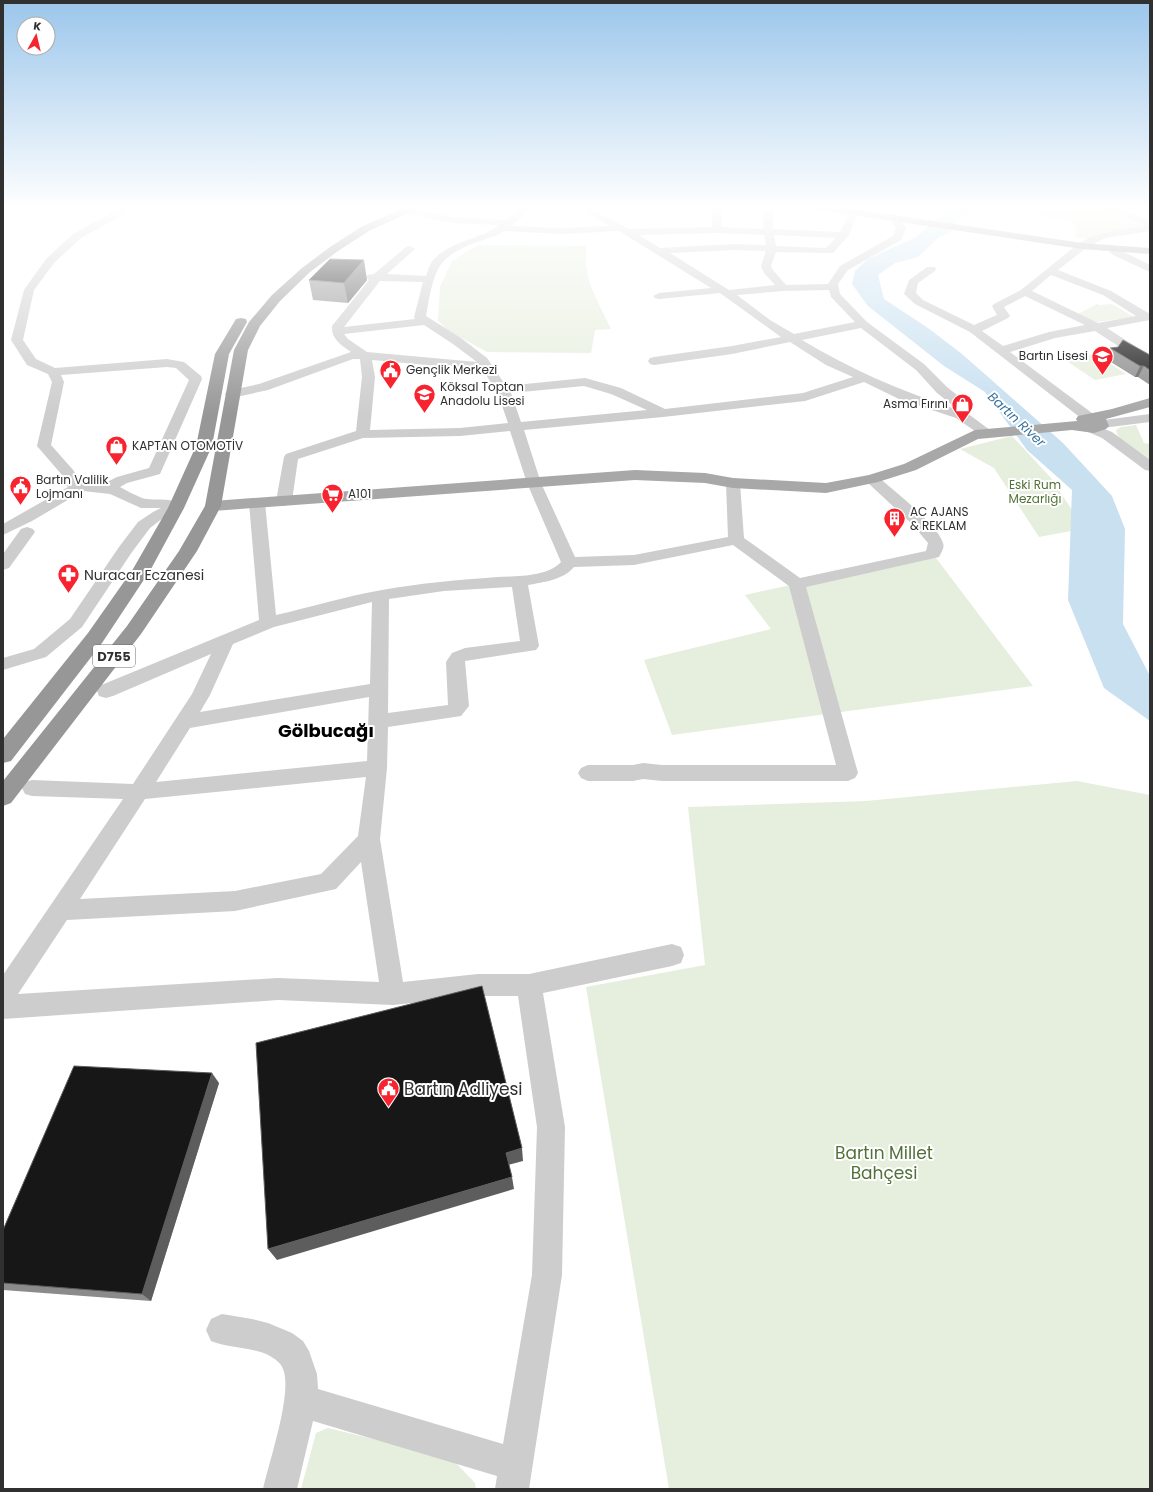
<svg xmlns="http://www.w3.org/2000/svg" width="1153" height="1492" viewBox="0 0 1153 1492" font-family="Poppins,sans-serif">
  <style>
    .green { fill: #e6eedd }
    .water { fill: #c8e0f0 }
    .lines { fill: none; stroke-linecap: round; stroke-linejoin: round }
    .minor { fill: #cdcdcd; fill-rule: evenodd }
    .major { fill: #a8a8a8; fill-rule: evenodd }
    .highway { fill: #979797; fill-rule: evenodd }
    .wall { fill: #8b8b8b }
    .shaded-wall { fill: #5d5d5d }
    .building { fill: #171717; stroke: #5d5d5d }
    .labels { text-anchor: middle; stroke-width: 4; stroke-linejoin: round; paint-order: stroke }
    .far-poi-label { font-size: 12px; fill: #303030; stroke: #fff; text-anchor: start }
    .far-park-label { font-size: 12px; fill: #527138; stroke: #fff }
    .far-water-label { font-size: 13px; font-style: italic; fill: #35729c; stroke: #fff }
    .shield { fill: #fff; stroke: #6e6e6e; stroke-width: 1 }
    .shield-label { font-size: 13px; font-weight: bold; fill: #303030 }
    .poi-label { font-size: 14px; fill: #303030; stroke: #fff; text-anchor: start }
    .near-poi-label { font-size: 17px; fill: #303030; stroke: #fff; text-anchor: start }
    .near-park-label { font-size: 17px; fill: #527138; stroke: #fff }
    .district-label { font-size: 18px; font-weight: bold; fill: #000; stroke: #fff }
  </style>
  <rect width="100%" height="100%" fill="#fff"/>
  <g class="green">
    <polygon points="980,206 1106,206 1150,224 1150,228 1092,240 1075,237 1077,226 1066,220"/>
    <path d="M 478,245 L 586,246 C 586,252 585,259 586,265 C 588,287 602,309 611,329 L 595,330 L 591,353 L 487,352 L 449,331 L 438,321 L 440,287 L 452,261 Z"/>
    <polygon points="1097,304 1100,305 1112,304 1134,317 1096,322 1078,314"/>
    <polygon points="1095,354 1126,374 1095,380 1065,360"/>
    <path d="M 1136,425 L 1144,443 L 1150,444 L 1150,460 C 1139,453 1118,444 1116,430 L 1121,427 Z"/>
    <polygon points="1012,436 1051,478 1072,510 1071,531 1039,537 994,468 960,449"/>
    <polygon points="933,554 1033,686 672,735 644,660 771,629 745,595"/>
    <polygon points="1077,781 1150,795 1150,1489 669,1489 586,987 705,965 688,807 866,801"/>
    <polygon points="328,1428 451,1458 475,1483 476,1489 301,1489 316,1433"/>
  </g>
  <polygon class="water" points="948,206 969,206 970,212 959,217 950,233 939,237 918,257 895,263 878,275 884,299 928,328 962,354 1063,443 1112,496 1125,529 1123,624 1150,676 1150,721 1104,688 1068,600 1072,490 1027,450 985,392 944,366 868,306 852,284 855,271 868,259 916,237 946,212"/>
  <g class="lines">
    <g class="minor">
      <path d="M 127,206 L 139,206 L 81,238 L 54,263 L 34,290 L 23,340 L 36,359 L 55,368 L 167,359 L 184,362 L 201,376 L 202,379 L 160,474 L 127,483 L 120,487 C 127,491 135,495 142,498 C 155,502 174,495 184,508 L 181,511 L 163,518 L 150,528 L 132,552 L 82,627 L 46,657 L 3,670 L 3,658 L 34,649 L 70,619 L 119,547 L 138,522 L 153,512 L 161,508 L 141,508 L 110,494 L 83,491 L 32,521 L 3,535 L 3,524 L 68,487 L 65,483 L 62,475 L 37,446 L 52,382 L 48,374 L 27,365 L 11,340 L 24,290 L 46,259 L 73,234 L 107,215 ZM 167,367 L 176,368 L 189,380 L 149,468 L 117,477 L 103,484 L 78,480 L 74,471 L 51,445 L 64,382 L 61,375 Z"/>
      <path d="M 524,206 L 535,206 L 511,226 L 562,228 L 610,226 L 574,206 L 586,206 L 629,229 L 712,227 L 711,206 L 721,206 L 722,227 L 763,229 L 763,211 L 768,208 L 773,211 L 773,229 L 840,232 L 848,215 L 854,215 L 856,217 L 849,235 L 833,253 L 776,252 L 771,266 L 773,270 L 786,285 L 828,284 L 840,266 L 893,236 L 896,228 L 889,217 L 894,214 L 897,215 L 906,228 L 901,240 L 848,270 L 838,284 L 840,294 L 867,322 L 924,364 L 947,387 L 962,399 L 967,413 L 994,433 L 992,436 L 987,437 L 982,436 L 956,418 L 899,399 L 864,382 L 805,401 L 663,417 L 524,430 L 541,483 L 575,557 L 634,555 L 728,537 L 726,483 L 728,480 L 733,479 L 738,480 L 740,483 L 744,538 L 800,578 L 926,551 L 928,543 L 911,523 L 867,482 L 865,479 L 867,476 L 872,475 L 877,476 C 893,490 937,524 943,543 C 945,548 941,553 939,557 L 806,587 L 858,773 L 855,778 L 848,781 L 662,781 L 643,779 L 633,781 L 588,781 L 581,778 L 578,773 L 581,768 L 588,765 L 633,765 L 643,763 L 662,765 L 836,765 L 789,586 L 733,545 L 634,565 L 574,567 C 563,580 544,582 528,585 L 539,646 L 536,650 L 465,661 L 469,706 L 461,716 L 388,727 L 387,768 L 380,839 L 403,982 L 478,974 L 529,974 L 672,944 L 681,947 L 684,955 L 681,963 L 672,966 L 543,993 L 565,1127 L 562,1275 L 529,1489 L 495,1489 L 497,1476 L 313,1421 L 297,1489 L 263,1489 C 269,1462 293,1392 283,1369 C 281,1363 275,1359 270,1356 C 258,1348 228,1348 211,1341 L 206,1330 L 211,1319 L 222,1314 L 252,1319 L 268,1323 L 292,1333 L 303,1341 L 309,1351 L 317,1374 L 318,1389 L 503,1444 L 532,1275 L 537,1127 L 518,996 L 478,996 L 393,1005 L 278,1000 L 3,1019 L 3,975 L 123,799 L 32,796 L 25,794 L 22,788 L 25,782 L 32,780 L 133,784 L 192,694 L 211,654 L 113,696 L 106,698 L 99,696 L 97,691 L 99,686 L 259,620 L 249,503 L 252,500 L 257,498 L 262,500 L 265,503 L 276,615 C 311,607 347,596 382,590 C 421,583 459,580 497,577 C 517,576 547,577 561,562 L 527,483 L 510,431 L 460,436 L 363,438 L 298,459 L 292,501 L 289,504 L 284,506 L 279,504 L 276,501 L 284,457 L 286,454 L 356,431 L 362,377 L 360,359 L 353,359 L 268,390 L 232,398 L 227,397 L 225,394 L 227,391 L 259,384 L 351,352 C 341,345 331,339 332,326 L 369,280 L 366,277 L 367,275 L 374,274 L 406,247 L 410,246 L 415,249 L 387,274 L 426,276 C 428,270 430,263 434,259 C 454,239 480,240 499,225 L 453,223 L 400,212 L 398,210 L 400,208 L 403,207 L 453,217 L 506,220 ZM 504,231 L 562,234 L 619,231 L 711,288 L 659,293 L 653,296 L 655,298 L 659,299 L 720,293 L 781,337 L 732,346 L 654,357 L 650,358 L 648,361 L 650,364 L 654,365 L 732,354 L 790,342 L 826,365 L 853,377 L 803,393 L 665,409 L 621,388 L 585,378 L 506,386 L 487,358 L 461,338 L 426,316 C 429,300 432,276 442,263 C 455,247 482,241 500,234 ZM 717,233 L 764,235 L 766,245 L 734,244 L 660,248 L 639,235 ZM 774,235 L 836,238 L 826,248 L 776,246 ZM 734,250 L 766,251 L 761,266 L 764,273 L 775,285 L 729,290 L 670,253 ZM 380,281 L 423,282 L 414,317 L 415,319 L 344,327 ZM 829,290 L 831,297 L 855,322 L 794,334 L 770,320 L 737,295 L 783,291 ZM 424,325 L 453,344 L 477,362 L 367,352 L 348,339 L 344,334 ZM 861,328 L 916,370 L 937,393 L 951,404 L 952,408 C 899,390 850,369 802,340 ZM 372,360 L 483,370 L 498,394 L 508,423 L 460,428 L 370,430 L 375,377 ZM 584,386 L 611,394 L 647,410 L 521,422 L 511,393 ZM 512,587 L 520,641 L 465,648 L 452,653 L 446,662 L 448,705 L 388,713 L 389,599 L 444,591 ZM 372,602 L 370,684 L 200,712 L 210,695 L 233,644 L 274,627 ZM 369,697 L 367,761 L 156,782 L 190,728 ZM 366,777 L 358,836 L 321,874 L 235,891 L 80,899 L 145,799 ZM 361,862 L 379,982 L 278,978 L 18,994 L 67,920 L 235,911 L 336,889 Z"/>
      <path d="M 1101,206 L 1114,206 L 1150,221 L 1150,231 L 1105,238 L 1086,248 L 1058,270 L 1111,291 L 1150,314 L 1150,320 L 1107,328 L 1150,356 L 1150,365 L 1146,364 L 1095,331 L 1055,338 L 1010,352 L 1096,416 L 1098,419 L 1096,421 L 1150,414 L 1150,422 L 1102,428 L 1112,432 L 1150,460 L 1150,471 L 1145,470 L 1102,438 L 1086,431 L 1084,428 L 1086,425 L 1095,425 L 1096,422 L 1086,422 L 970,332 L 915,304 L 904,294 L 909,280 L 927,267 L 935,267 L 936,269 L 935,271 L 918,283 L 916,293 L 923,300 L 974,325 L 997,315 L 992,306 L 994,304 L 1021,290 L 1078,244 C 1101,230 1120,230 1146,226 L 1103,208 ZM 1051,275 L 1103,295 L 1136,316 L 1098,323 L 1032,291 ZM 1025,296 L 1085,325 L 1049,332 L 1003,346 L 982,331 L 1008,318 L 1010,316 L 1004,307 Z"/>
      <polygon points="1112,246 1150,265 1150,272 1113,255 1107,249"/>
      <polygon points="27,527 33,529 35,532 9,568 3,570 3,554 21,529"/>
    </g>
    <g class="major">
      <polygon points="808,206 833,206 1082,243 1150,248 1150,254 1082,249 813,209"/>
      <polygon points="1150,398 1150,407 1106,419 1109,426 1106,429 1094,433 1072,430 978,439 916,470 878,482 826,493 733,488 705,483 635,480 213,511 207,510 205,506 207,502 213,501 635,470 705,473 733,478 826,483 869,475 904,464 975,430 1077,421 1076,419 1078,416 1112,409"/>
    </g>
    <g class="highway">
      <polygon points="407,206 420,206 419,208 369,231 338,251 310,272 280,301 260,326 248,350 221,506 197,551 141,634 11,803 3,806 3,781 127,626 179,551 205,506 234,350 249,322 272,295 302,268 330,247 361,227"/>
      <polygon points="241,318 246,319 247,322 229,354 212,446 184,508 151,569 102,643 11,761 3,763 3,739 88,633 133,569 168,508 196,446 215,354 236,319"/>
    </g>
  </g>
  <g class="wall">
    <polygon points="309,280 367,280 348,303 313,300"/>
    <polygon points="1110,348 1150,355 1150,385 1138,377 1135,377 1106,359"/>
    <polygon points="219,1083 151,1301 3,1290 3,1230"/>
  </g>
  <g class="shaded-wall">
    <polygon points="364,260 367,280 348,303 344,283"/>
    <polygon points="1140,366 1144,366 1138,377 1135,377"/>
    <polygon points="212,1073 219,1083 151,1301 142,1294"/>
    <polygon points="522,1148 523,1161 508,1165 506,1153"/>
    <polygon points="512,1177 514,1189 277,1260 268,1249"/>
  </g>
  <g class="building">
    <polygon points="330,259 364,260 344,283 309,280"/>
    <polygon points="1123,340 1150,355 1150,370 1144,366 1140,366 1110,348 1118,347"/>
    <polygon points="482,986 522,1148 506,1153 512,1177 268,1249 256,1043"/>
    <polygon points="74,1066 212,1073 142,1294 3,1283 3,1230"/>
  </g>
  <linearGradient id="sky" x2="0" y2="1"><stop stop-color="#9bc6eb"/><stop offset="0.5" stop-color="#fff"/><stop offset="1" stop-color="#fff" stop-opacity="0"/></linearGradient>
  <rect width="1153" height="415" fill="url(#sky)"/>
  <defs>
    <symbol id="school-pin" viewBox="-11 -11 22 30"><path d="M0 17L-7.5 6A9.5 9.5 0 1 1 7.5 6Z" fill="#f7232f" stroke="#fff"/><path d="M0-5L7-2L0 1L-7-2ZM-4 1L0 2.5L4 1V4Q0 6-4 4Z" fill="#fff"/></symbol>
    <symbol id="civic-pin" viewBox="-11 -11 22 30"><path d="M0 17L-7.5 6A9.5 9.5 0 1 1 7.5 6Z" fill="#f7232f" stroke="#fff"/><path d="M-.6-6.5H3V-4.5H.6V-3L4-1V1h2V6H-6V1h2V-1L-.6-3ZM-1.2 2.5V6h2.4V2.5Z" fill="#fff"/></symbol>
    <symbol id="shop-pin" viewBox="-11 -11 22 30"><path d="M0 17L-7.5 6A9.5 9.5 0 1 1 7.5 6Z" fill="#f7232f" stroke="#fff"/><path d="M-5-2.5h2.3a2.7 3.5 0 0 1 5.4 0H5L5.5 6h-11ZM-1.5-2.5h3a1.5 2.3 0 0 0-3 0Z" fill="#fff"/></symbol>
    <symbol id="supermarket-pin" viewBox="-11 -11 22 30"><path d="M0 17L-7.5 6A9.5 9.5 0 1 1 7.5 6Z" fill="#f7232f" stroke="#fff"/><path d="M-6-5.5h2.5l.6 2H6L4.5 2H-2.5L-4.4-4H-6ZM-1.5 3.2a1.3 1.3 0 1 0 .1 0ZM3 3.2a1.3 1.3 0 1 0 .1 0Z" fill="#fff"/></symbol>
    <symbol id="building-pin" viewBox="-11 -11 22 30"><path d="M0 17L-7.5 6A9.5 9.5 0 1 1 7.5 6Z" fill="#f7232f" stroke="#fff"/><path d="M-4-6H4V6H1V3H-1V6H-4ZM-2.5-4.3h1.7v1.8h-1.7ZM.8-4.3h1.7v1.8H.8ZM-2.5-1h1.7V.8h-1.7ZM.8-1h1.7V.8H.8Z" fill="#fff"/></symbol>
    <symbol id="pharmacy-pin" viewBox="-11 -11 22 30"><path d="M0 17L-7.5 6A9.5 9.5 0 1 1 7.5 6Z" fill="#f7232f" stroke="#fff"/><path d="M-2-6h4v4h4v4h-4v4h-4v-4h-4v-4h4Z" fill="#fff"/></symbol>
  </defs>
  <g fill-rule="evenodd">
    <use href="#school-pin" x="1090" y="344" width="25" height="34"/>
    <use href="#civic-pin" x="378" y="358" width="25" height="34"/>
    <use href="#school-pin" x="412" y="382" width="25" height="34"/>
    <use href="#shop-pin" x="950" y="392" width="25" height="34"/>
    <use href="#shop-pin" x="104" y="434" width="25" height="34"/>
    <use href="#civic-pin" x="8" y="474" width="25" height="34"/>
    <use href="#supermarket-pin" x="320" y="482" width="25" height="34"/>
    <use href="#building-pin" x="882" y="506" width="25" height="34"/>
    <use href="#pharmacy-pin" x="56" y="562" width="25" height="34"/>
    <use href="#civic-pin" x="376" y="1076" width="25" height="34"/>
  </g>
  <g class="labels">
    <g class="far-poi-label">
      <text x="1088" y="360" text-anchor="end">Bartın Lisesi</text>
      <text x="406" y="374">Gençlik Merkezi</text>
      <text x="440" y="391">Köksal Toptan<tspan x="440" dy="14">Anadolu Lisesi</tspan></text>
      <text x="948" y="408" text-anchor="end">Asma Fırını</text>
      <text x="132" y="450">KAPTAN OTOMOTİV</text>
      <text x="36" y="484">Bartın Valilik<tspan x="36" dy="14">Lojmanı</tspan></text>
      <text x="348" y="498">A101</text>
      <text x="910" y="516">AC AJANS<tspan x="910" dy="14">&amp; REKLAM</tspan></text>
    </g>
    <g class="far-park-label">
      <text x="1035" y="489">Eski Rum<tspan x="1035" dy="14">Mezarlığı</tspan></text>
    </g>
    <g class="far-water-label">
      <text transform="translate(1017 419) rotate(43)" y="5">Bartın River</text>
    </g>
    <rect class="shield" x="93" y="645" width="42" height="22" rx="3"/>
    <g class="shield-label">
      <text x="114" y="661">D755</text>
    </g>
    <g class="poi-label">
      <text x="84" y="580">Nuracar Eczanesi</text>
    </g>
    <g class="near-poi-label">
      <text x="404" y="1095">Bartın Adliyesi</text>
    </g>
    <g class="near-park-label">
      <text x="884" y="1159">Bartın Millet<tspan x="884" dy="20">Bahçesi</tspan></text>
    </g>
    <g class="district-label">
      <text x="326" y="737">Gölbucağı</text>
    </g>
  </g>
  <rect width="1153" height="1492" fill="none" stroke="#303030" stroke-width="8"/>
  <g transform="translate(36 36) rotate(8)"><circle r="19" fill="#ffffff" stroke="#acacac"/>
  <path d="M0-3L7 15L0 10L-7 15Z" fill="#f7232f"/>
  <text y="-6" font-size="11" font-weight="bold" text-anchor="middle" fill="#303030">K</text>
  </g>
</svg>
